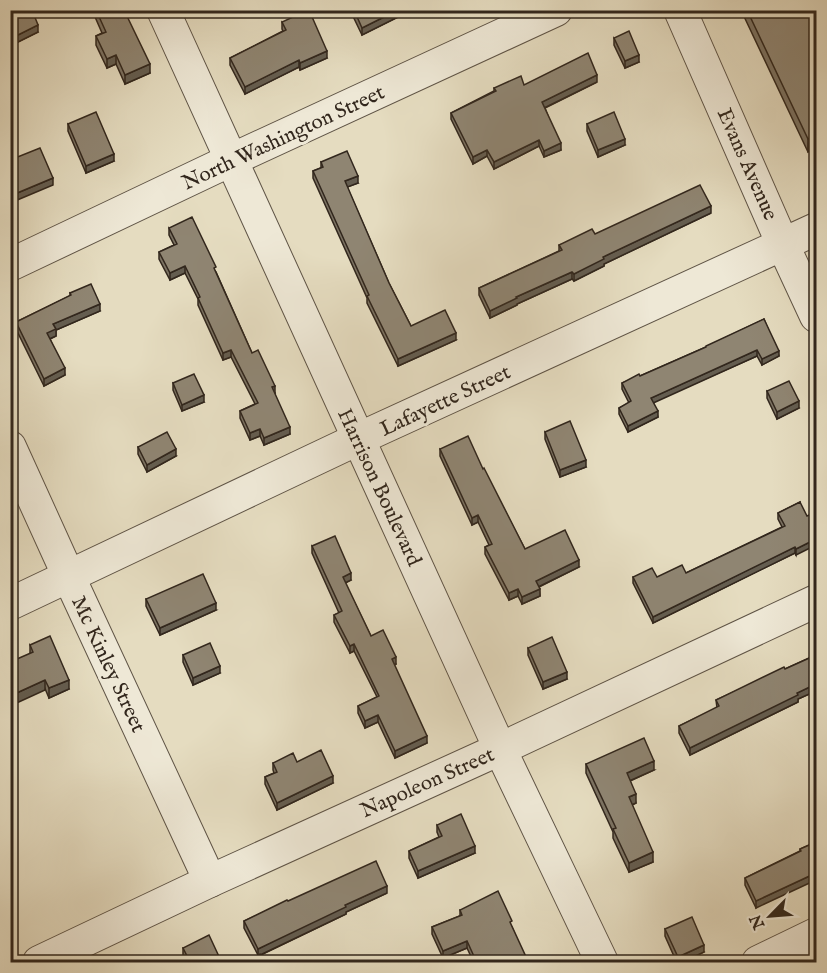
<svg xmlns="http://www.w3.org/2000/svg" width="827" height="973" viewBox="0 0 827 973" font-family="'IM FELL English',serif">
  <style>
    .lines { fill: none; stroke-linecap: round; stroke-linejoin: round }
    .minor-casing { stroke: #5f5446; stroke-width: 34 }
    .minor { stroke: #eee8d6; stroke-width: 32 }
    .wall { fill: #7b7262; stroke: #32271d; stroke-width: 1.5 }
    .shaded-wall { fill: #645d50; stroke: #32271d; stroke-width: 1.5 }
    .building { fill: #8f8572; stroke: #32271d; stroke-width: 1.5 }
    .labels { text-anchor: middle; stroke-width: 6; stroke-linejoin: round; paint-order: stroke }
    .street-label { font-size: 21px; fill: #32271d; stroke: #eee8d6 }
  </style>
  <rect width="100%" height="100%" fill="#e5dcc0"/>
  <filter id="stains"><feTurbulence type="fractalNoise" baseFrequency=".00333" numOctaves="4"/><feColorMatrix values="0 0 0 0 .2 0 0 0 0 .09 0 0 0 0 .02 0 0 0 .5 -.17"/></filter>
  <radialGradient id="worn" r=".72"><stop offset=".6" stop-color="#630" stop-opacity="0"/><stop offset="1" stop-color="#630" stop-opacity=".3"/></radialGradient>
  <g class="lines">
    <defs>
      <g id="minor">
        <polyline points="163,10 500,749 602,962"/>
        <polyline points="680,10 783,245 816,316"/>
        <polyline points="10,265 231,160 556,10"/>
        <polyline points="10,447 69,577 210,881"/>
        <polyline points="10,604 358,439 816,229"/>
        <polyline points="39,962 210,881 500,749 816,601"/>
        <polyline points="758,962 816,934"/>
      </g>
    </defs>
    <use href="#minor" class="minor-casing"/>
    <use href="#minor" class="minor"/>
  </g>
  <g class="wall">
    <polygon points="10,10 38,32 16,43 10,31"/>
    <polygon points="92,10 124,10 150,73 125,84 116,64 107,68 96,45 96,36 102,33"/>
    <polygon points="350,10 412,10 362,35"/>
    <polygon points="741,10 816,10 808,152"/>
    <polygon points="282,22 327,58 300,70 299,67 245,94 230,65 230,58 283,31 282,29"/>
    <polygon points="614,38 639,62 625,68 614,45"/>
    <polygon points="597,82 545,108 561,150 544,157 539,146 494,169 487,156 473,164 451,119 451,113 494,91 494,88 524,85"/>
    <polygon points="68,124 114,161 86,173 68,131"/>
    <polygon points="587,124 625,145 598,157 587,131"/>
    <polygon points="321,162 358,183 347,187 389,283 411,326 456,340 398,366 367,303 367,298 313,178 313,171 321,168"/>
    <polygon points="711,213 604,264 604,266 574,281 572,279 517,304 517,305 490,318 479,295 479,288 559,251 559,245 595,234"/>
    <polygon points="169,228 216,272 252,353 275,393 274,393 290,434 264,445 260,436 250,440 240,418 240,411 255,404 231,357 223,360 198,305 198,299 185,273 170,280 159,259 159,252 174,245 169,235"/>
    <polygon points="70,293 100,311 56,330 56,336 50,339 65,375 44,386 16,329 16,322 70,296"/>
    <polygon points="764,319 779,356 762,365 757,356 653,402 658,417 628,432 619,414 619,408 629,403 622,389 622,383 640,376 706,347"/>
    <polygon points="173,383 204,402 182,411 173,390"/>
    <polygon points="767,391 799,408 777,419 767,398"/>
    <polygon points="545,432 586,467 560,477 545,439"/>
    <polygon points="138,447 176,456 147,472 138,454"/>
    <polygon points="440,449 483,469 525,549 579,567 539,587 540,596 522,604 518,596 509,600 485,554 485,547 489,545 478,522 472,525 440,456"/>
    <polygon points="800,502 796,555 795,553 653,623 633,583 633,577 657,577 686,573 782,527 778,519 778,513"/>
    <polygon points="312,546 351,580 345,583 371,636 396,664 394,665 427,743 395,758 378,722 365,728 358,713 358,706 377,697 354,651 350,653 334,622 334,615 339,613 312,553"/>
    <polygon points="146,599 216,610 160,635 146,606"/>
    <polygon points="30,645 69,689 49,698 30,653"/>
    <polygon points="528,648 567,679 543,689 528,655"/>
    <polygon points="183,655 220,673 193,685 183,662"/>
    <polygon points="816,655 816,691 798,699 798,702 690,755 679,733 679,726 717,708 716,700"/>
    <polygon points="297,762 333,783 277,810 265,784 265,777 274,773 273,770 273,763"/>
    <polygon points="586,764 654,770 630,781 636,803 632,805 653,862 629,872 613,838 613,832 586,773"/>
    <polygon points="437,825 475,853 418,878 409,858 409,851 439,837 437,832"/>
    <polygon points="816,842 756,908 745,885 745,878 800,851 800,849"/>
    <polygon points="387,893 346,912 346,914 261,955 258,955 244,928 244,921 288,901"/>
    <polygon points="460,910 512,927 527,963 474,963 467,948 443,958 432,934 432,927 460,916"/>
    <polygon points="665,929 704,952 681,963 677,963 665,936"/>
    <polygon points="183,948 222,963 184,957 183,955"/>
  </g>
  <g class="shaded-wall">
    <polygon points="225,10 237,10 225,16"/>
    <polygon points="398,10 412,10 362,35 362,28"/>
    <polygon points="425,10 432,10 425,14"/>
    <polygon points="38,25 38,32 16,43 16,36"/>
    <polygon points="327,51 327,58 300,70 300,63"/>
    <polygon points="116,55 116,64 107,68 107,59"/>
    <polygon points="639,55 639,62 625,68 625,61"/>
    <polygon points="299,60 299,67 245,94 245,87"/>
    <polygon points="150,64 150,73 125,84 125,75"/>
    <polygon points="597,75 597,82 542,109 542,102"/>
    <polygon points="816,135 816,148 808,152 808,139"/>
    <polygon points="625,139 625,145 598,157 598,150"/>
    <polygon points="539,140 539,146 494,169 494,162"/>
    <polygon points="561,143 561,150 544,157 544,151"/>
    <polygon points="487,150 487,156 473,164 473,157"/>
    <polygon points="114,154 114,161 86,173 86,166"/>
    <polygon points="358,176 358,183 345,188 345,181"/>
    <polygon points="53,178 53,185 10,203 10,196"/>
    <polygon points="711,206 711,213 604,264 604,266 574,281 574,274 603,257"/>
    <polygon points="185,266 185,273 170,280 170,273"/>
    <polygon points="572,272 572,279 517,304 517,305 490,318 490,311 516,297"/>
    <polygon points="100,304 100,311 56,330 56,336 47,340 47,333 53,324"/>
    <polygon points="456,333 456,340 398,366 398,359"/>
    <polygon points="231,350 231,357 223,360 223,353"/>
    <polygon points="757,350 757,356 651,404 651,398"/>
    <polygon points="779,351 779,356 762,365 762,359"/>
    <polygon points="65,368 65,375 44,386 44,379"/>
    <polygon points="275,386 275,393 272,394 272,387"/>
    <polygon points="204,395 204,402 182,411 182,405"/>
    <polygon points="799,401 799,408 777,419 777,412"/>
    <polygon points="658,411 658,417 628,432 628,426"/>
    <polygon points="290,427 290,434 264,445 264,438"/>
    <polygon points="260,429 260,436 250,440 250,433"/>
    <polygon points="176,449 176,456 147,472 147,465"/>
    <polygon points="586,460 586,467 560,477 560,470"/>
    <polygon points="478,515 478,522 472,525 472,518"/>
    <polygon points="816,539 816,545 796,555 796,549"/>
    <polygon points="795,547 795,553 653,623 653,617"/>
    <polygon points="579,560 579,567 536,588 536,581"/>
    <polygon points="351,573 351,580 343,584 343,577"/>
    <polygon points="518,589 518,596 509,600 509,593"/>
    <polygon points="540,589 540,596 522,604 522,597"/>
    <polygon points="216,603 216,610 160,635 160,628"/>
    <polygon points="354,644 354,651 350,653 350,646"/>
    <polygon points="396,657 396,664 392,666 392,659"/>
    <polygon points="220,666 220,673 193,685 193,678"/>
    <polygon points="567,672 567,679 543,689 543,682"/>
    <polygon points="45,680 45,690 10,706 10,696"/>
    <polygon points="69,680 69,689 49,698 49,688"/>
    <polygon points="816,684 816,691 798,699 798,702 690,755 690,748 797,693"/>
    <polygon points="378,715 378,722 365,728 365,721"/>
    <polygon points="427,736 427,743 395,758 395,751"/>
    <polygon points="654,761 654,770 627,782 627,773"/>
    <polygon points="333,776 333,783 277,810 277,803"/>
    <polygon points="636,794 636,803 629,806 629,797"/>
    <polygon points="475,846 475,853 418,878 418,871"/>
    <polygon points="653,852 653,862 629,872 629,863"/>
    <polygon points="816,873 816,880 756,908 756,901"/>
    <polygon points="387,886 387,893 346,912 346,914 258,956 258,949 345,905"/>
    <polygon points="16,904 16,911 10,914 10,907"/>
    <polygon points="467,941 467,948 443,958 443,951"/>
    <polygon points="704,945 704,952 681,963 678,963 678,957"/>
  </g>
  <g class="building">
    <polygon points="10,10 32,10 38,25 16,36 10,24"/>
    <polygon points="96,10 124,10 150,64 125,75 116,55 107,59 96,36 106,32"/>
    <polygon points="308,10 309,10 327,51 300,63 299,60 245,87 230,58 286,30 282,22"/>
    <polygon points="354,10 398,10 362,28"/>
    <polygon points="747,10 816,10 816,135 808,139"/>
    <polygon points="629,31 639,55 625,61 614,38"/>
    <polygon points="588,53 597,75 542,102 561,143 544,151 539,140 494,162 487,150 473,157 451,113 496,91 494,88 521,76 524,85"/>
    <polygon points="96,112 114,154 86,166 68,124"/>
    <polygon points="614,112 625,139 598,150 587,124"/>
    <polygon points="40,148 53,178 10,196 10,160"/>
    <polygon points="347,151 358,176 345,181 389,283 411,326 445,310 456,333 398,359 367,296 369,295 313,171 323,167 321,162"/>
    <polygon points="700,185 711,206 603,257 604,259 574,274 572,272 516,297 517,298 490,311 479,288 562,250 559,245 592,229 595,234"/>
    <polygon points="192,217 216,267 214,268 252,353 258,350 275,386 272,387 290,427 264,438 260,429 250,433 240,411 258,403 231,350 223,353 198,298 200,297 185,266 170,273 159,252 177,244 169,228"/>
    <polygon points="91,284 100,304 53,324 56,329 47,333 65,368 44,379 16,322 71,295 70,293"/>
    <polygon points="764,319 779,351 762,359 757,350 651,398 658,411 628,426 619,408 631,401 622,383 639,374 640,376 706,347 706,346"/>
    <polygon points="194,374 204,395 182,405 173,383"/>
    <polygon points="789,381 799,401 777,412 767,391"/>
    <polygon points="570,421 586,460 560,470 545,432"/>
    <polygon points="167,432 176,449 147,465 138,447"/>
    <polygon points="468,436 483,469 484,468 525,549 565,530 579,560 536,581 540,589 522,597 518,589 509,593 485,547 492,544 478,515 472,518 440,449"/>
    <polygon points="800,502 807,516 816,512 816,539 796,549 795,547 653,617 633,577 652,568 657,577 682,565 686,573 785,526 778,513"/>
    <polygon points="335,536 351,573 343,577 371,636 383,630 396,657 392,659 427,736 395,751 378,715 365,721 358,706 379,696 354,644 350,646 334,615 342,611 312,546"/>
    <polygon points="203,574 216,603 160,628 146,599"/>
    <polygon points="50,636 69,680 49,688 45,680 10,696 10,662 33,652 30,645"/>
    <polygon points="552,637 567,672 543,682 528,648"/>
    <polygon points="210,643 220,666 193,678 183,655"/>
    <polygon points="816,655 816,684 797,693 798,695 690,748 679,726 719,706 716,700 784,667 785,669"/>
    <polygon points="644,738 654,761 627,773 636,794 629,797 653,852 629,863 613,829 616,828 586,764"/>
    <polygon points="321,750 333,776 277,803 265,777 277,772 273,763 293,753 297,762"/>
    <polygon points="461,814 475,846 418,871 409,851 442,836 437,825"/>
    <polygon points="816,842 816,873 756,901 745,878 801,851 800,849"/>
    <polygon points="376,861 387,886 345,905 346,907 258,949 244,921 287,900 288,901"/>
    <polygon points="10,891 16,904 10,907"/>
    <polygon points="498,891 512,921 510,922 527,959 525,960 526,963 477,963 467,941 443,951 432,927 462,915 460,910"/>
    <polygon points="692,917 704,945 678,957 665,929"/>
    <polygon points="209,935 222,963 172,963 187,956 183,948"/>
    <polygon points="260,954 264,963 245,963"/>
  </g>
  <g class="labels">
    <g class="street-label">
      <text transform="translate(283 137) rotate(-25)" y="7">North Washington Street</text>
      <text transform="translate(748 164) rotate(66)" y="7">Evans Avenue</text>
      <text transform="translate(445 400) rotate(-25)" y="7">Lafayette Street</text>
      <text transform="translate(380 487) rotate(65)" y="7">Harrison Boulevard</text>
      <text transform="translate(109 664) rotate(65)" y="7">Mc Kinley Street</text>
      <text transform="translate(427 782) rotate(-24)" y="7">Napoleon Street</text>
    </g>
  </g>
  <rect width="827" height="973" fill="none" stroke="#e5dcc0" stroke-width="36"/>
  <rect x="12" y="12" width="803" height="949" fill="none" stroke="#32271d" stroke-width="3"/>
  <rect x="18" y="18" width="791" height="937" fill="none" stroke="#32271d" stroke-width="1.5"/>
  <g transform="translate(770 916) rotate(245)" stroke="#eee8d6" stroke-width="4.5" paint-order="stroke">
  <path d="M0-4.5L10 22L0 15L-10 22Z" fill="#32271d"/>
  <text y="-9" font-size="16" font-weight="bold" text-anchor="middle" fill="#32271d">N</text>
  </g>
  <rect width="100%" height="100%" filter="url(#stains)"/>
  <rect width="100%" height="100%" fill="url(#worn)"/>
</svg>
